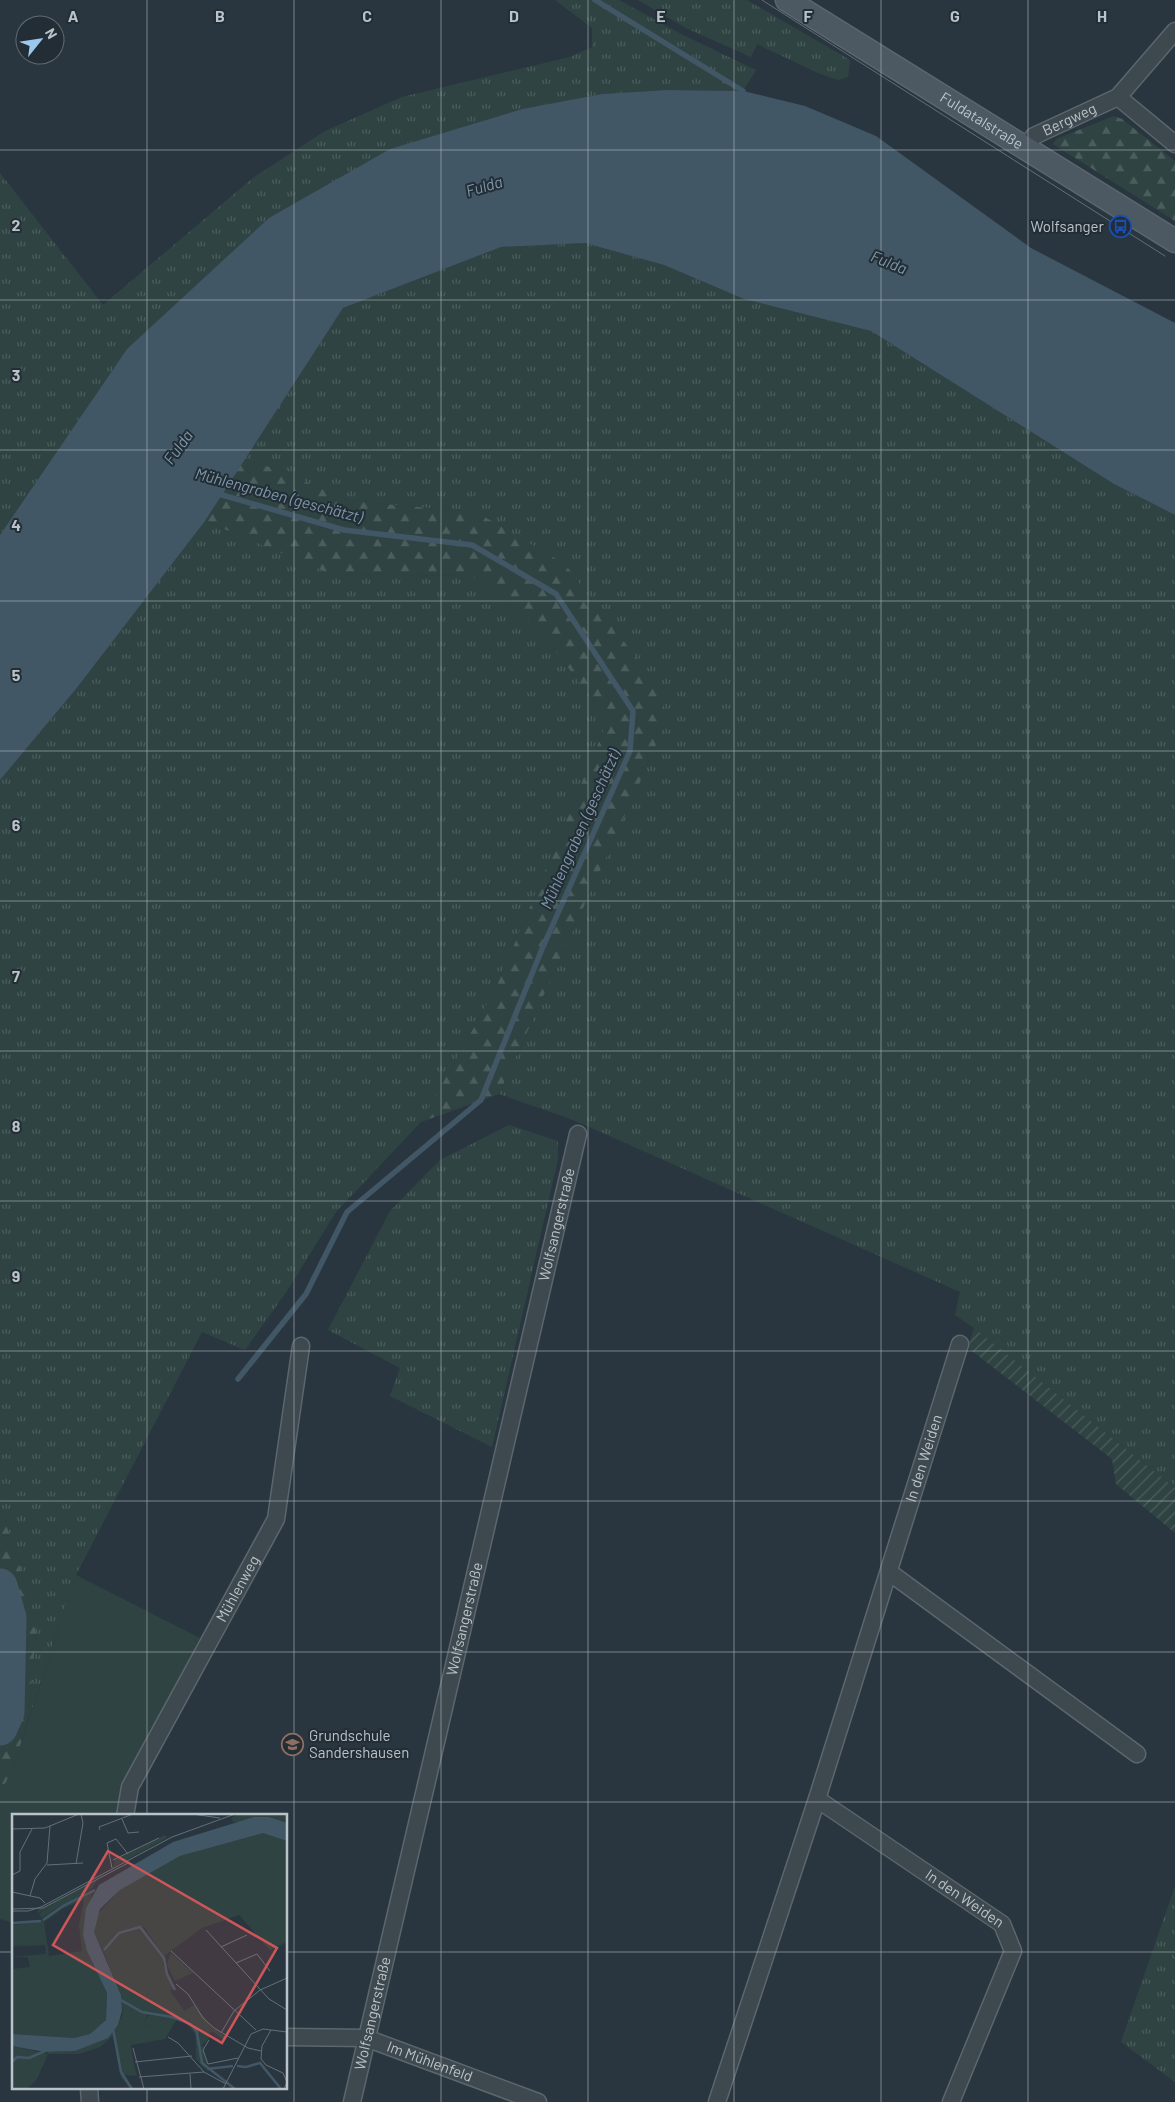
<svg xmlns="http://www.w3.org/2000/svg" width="1175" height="2102" viewBox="0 0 1175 2102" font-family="Barlow,sans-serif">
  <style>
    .grass { fill: url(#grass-tufts) }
    .forest { fill: url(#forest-firs) }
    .park { fill: #2f4442 }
    .garden { fill: url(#garden-furrows) }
    .water { fill: #415766 }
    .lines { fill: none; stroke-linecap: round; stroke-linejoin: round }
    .stream { stroke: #415766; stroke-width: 5.5 }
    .river { stroke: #415766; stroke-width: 35 }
    .minor-casing { stroke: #5b666d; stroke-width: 19 }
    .secondary-casing { stroke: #5b666d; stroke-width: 25 }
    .minor { stroke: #3e484f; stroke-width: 16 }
    .secondary { stroke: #4c5862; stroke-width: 22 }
    .tram { stroke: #626e78; stroke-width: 1 }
    .grid { fill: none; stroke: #bac3ca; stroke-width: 1; stroke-opacity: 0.55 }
    .labels { text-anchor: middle; stroke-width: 4; stroke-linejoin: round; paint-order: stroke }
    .street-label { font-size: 15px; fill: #bac3ca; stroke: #222d35 }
    .poi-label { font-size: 15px; fill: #bac3ca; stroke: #222d35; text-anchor: end }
    .water-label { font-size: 16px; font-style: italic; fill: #7f97a9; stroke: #222d35 }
    .inset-river { fill: none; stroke: #415766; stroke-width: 2.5 }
    .inset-road { fill: none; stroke: #646e77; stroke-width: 1 }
    .view { fill: #ce5659; fill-opacity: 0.15; stroke: #ce5659; stroke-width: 2.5 }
    .inset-edge { fill: none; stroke: #bac3ca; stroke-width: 2.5 }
    .grid-label { font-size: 16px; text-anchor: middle; font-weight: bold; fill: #bac3ca; stroke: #222d35; stroke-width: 4; stroke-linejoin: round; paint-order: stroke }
  </style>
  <defs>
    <pattern id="grass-tufts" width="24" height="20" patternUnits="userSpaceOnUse" patternTransform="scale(1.25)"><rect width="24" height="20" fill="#2f4442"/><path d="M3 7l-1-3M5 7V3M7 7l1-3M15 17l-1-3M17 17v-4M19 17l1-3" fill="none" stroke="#4b5d5c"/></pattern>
    <pattern id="forest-firs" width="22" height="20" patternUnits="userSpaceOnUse" patternTransform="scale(1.25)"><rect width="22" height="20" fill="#2f4442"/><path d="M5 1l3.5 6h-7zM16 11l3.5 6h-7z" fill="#4b5d5c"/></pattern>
    <pattern id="garden-furrows" width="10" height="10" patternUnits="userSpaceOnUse" patternTransform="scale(1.25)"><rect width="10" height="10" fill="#2f4442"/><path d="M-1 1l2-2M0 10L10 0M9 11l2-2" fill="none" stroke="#4b5d5c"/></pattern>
  </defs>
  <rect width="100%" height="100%" fill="#2a363f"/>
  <g class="grass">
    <polygon points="555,0 619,0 683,35 756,70 743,91 667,90 602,94 522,109 390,149 127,349 0,535 0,173 103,305 253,178 325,131 402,97 570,57 592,47 592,28"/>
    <polygon points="638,0 747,0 850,60 848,77 838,80 818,73 757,44 751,57 686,28"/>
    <polygon points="585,243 664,265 744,299 871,331 1114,484 1175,515 1175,1488 974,1328 955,1315 960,1292 594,1129 568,1118 499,1094 655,749 476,512 349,501 277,469 244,460 343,308 501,247"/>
    <polygon points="205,521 331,574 472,576 538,628 608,720 496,988 421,1122 336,1212 287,1291 245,1350 202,1332 76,1575 28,1721 36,1632 19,1563 0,1506 0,780 76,689"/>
    <polygon points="509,1125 558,1141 558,1159 492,1447 390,1396 400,1368 328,1330 390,1211 440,1160"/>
    <polygon points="1175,1886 1175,2082 1121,2042"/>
  </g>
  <g class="forest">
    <polygon points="1114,116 1122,119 1175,161 1175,221 1053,144 1056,139"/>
    <polygon points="244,460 277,469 349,501 476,512 565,564 665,696 655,749 499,1094 421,1122 496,988 608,720 538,628 472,576 331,574 205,521"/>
    <polygon points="0,1506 19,1563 36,1632 28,1721 13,1768 0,1795"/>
  </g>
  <polygon class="park" points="76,1575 200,1638 125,1782 118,1816 14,1816 14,1923 0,1919 0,1795 13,1768"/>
  <polygon class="garden" points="974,1328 1175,1488 1175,1533 1116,1484 1112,1459 968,1348"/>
  <polygon class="water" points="667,90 743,91 805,106 876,136 1031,248 1175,323 1175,515 1114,484 871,331 744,299 664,265 585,243 501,247 343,308 205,521 76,689 0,780 0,535 127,349 269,218 390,149 522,109 602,94"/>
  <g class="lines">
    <g class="stream">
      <polyline points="595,0 743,91"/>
      <polyline points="215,493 344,530 472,545 556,594 633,711 630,751 542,949 481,1100 347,1212 306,1294 238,1379"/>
    </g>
    <polyline class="river" points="0,1586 9,1618 7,1712 0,1728"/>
    <defs>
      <g id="minor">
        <polyline points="1118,97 1175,144"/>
        <path id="s1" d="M 1025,148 L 1034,136 L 1118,97 L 1175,31"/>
        <polyline points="889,1572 1137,1754"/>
        <path id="s2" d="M 817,1799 L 1002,1924 L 1013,1951 L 951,2102"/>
        <path id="s3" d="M 125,1816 L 130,1787 L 276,1519 L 301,1346"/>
        <path id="s4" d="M 286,2037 L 366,2038 L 538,2102"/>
        <polyline points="89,2088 90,2102"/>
        <path id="s5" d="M 352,2102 L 578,1134"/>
        <path id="s6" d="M 717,2102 L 817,1799 L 960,1344"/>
      </g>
      <g id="secondary">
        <path id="s7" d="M 787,0 L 1175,241"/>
      </g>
    </defs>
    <use href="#minor" class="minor-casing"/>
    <use href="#secondary" class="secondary-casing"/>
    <use href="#minor" class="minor"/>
    <use href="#secondary" class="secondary"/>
    <polyline class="tram" points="762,0 1165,256"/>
  </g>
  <path class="grid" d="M 147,0 L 147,1816M 294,0 L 294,2102M 441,0 L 441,2102M 588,0 L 588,2102M 734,0 L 734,2102M 881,0 L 881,2102M 1028,0 L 1028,2102M 0,150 L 1175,150M 0,300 L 1175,300M 0,450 L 1175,450M 0,601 L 1175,601M 0,751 L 1175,751M 0,901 L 1175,901M 0,1051 L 1175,1051M 0,1201 L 1175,1201M 0,1351 L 1175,1351M 0,1501 L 1175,1501M 0,1652 L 1175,1652M 0,1802 L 1175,1802M 0,1952 L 14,1952M 286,1952 L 1175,1952M 147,2088 L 147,2102"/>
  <defs>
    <symbol id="bus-ring" viewBox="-11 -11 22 22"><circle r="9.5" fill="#222d35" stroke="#1a4fb4" stroke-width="1.5"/><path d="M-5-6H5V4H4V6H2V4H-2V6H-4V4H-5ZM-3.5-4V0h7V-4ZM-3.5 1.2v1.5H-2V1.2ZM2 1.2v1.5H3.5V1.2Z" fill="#1a4fb4"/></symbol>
    <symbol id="school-ring" viewBox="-11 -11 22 22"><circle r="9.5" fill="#222d35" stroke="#8d6e63" stroke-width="1.5"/><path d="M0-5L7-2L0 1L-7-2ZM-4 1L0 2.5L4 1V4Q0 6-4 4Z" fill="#8d6e63"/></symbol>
  </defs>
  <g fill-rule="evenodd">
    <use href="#bus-ring" x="1108" y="214" width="25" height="25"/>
    <use href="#school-ring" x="280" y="1732" width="25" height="25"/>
  </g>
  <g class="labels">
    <g class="street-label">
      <text dy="5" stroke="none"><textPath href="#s1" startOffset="54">Bergweg</textPath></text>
      <text dy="5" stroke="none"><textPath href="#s7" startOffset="229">Fuldatalstraße</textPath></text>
      <text dy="5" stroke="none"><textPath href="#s5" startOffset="901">Wolfsangerstraße</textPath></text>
      <text dy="5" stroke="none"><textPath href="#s6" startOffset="676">In den Weiden</textPath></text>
      <text dy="5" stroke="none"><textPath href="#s3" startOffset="255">Mühlenweg</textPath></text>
      <text dy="5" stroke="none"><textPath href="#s5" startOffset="496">Wolfsangerstraße</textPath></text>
      <text dy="5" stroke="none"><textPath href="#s2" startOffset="178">In den Weiden</textPath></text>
      <text dy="5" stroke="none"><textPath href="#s5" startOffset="91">Wolfsangerstraße</textPath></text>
      <text dy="5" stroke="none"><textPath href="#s4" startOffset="148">Im Mühlenfeld</textPath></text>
    </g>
    <g class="poi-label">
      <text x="1104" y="232">Wolfsanger</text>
      <text x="309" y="1741" text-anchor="start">Grundschule<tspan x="309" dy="17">Sandershausen</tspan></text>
    </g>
    <g class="water-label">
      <text transform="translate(484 186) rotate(-16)" y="6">Fulda</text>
      <text transform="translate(889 262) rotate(22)" y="6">Fulda</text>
      <text transform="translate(178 447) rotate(-54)" y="6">Fulda</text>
      <text transform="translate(279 495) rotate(15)" y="6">Mühlengraben (geschätzt)</text>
      <text transform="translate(580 829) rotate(-66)" y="6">Mühlengraben (geschätzt)</text>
    </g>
  </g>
  <g transform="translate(12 1814)">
    <rect width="275" height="275" fill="#2a363f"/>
    <path d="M 251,19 L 275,27 L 275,128 L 258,136 L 227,101 L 190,114 L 152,142 L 132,113 L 104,117 L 89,133 L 82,118 L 84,102 L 108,76 L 168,42 ZM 85,66 L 81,73 L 66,83 L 83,76 L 79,82 L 75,137 L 95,179 L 94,206 L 78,220 L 62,224 L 0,220 L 0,155 L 18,153 L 16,143 L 0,143 L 34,140 L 33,131 L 0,133 L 15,131 L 11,112 L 0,108 L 30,106 L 53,89 L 30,104 L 27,100 L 38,93 L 26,99 L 26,96 ZM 72,86 L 67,111 L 70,137 L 37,142 L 32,108 L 50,95 ZM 127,116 L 151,150 L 161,174 L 158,177 L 181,209 L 174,204 L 138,197 L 132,208 L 144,215 L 151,203 L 165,205 L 153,225 L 119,231 L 121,246 L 108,246 L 113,265 L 121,275 L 118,275 L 109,263 L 101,223 L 111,200 L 109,181 L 92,139 L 109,120 ZM 159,139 L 160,140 L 181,159 L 163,167 L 155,150 ZM 191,231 L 195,250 L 193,255 L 184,245 L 184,234 ZM 0,232 L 36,240 L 25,265 L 15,275 L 0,275 Z" fill="#2f4442" fill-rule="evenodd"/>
    <path d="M 153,21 L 155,24 L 101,53 L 103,46 ZM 128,110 L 152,142 L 151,150 L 127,116 L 109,120 L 92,139 L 89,133 L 104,117 ZM 110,197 L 104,219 L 88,233 L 67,240 L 36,240 L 35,238 L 63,237 L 106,211 ZM 138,197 L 174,204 L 187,217 L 188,232 L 184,234 L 183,220 L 176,211 L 165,205 L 137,201 Z" fill="#2f4442"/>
    <path d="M 227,0 L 275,0 L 275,9 L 221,8 L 219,4 ZM 182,191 L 201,214 L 213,222 L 211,225 L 200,217 L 195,221 L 197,225 L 188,232 L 187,217 L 171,198 Z" fill="#2f4442"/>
    <path d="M 30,109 L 31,120 L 14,120 L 15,131 L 0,132 L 0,111 ZM 137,201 L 151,203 L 144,215 L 132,208 ZM 108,245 L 121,246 L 125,262 L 111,261 Z" fill="#2f4442"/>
    <path d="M 242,3 L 257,3 L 275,9 L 275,27 L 251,19 L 168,42 L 108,76 L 88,95 L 82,118 L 109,181 L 110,197 L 106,211 L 96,224 L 63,237 L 33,238 L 0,232 L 0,220 L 62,224 L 78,220 L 94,206 L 95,179 L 75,137 L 71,120 L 74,94 L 87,71 L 161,28 Z" fill="#415766"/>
    <path class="inset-river" d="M 31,106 L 51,92 L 83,76M 0,109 L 29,107M 92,136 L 107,119 L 128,113 L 152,144 L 155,160 L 163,176M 107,185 L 130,198 L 160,203 L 179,210 L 185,218 L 190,249 L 223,275M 101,215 L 109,258 L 120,275M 0,248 L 5,243 L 17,244 L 33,237M 225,252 L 234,253 L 248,249 L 269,275M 195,255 L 221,252"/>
    <path class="inset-road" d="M 180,0 L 208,4M 110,5 L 116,19 L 127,18M 0,15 L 33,14 L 67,0M 88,16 L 87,13 L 121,0M 101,46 L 147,24M 64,50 L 71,9 L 69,0M 35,51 L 71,49M 100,54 L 95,29 L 104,25 L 116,40M 0,61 L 8,57 L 8,38 L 20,15M 0,78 L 28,84 L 33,89M 18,82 L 23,65 L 35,49 L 38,12M 0,95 L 31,94 L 116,49M 0,97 L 16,97 L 29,93 L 160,23 L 223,0M 194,116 L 257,185 L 275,196M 209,133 L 235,121M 159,137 L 244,216M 224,149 L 245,140 L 258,157M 164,170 L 176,180 L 191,204 L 202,214 L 236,234 L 249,237M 259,216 L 250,232 L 249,245 L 254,251 L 271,259 L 275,268 L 272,275M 209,219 L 222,197 L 248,176 L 275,164M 156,223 L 166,229 L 192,258M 197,226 L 191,236 L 196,250 L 226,244M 121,234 L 132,275M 123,248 L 180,242M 178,260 L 179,275M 127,263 L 192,258 L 214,270M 211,275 L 239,220 L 251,215 L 275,218"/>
    <path class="view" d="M 96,37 L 265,134 L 210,229 L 41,131 Z"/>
    <rect width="275" height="275" class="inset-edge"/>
  </g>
  <g class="grid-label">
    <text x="73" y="22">A</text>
    <text x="220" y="22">B</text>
    <text x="367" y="22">C</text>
    <text x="514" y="22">D</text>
    <text x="661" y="22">E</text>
    <text x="808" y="22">F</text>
    <text x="955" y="22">G</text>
    <text x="1102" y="22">H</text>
    <text x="16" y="231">2</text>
    <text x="16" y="381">3</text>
    <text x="16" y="531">4</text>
    <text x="16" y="681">5</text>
    <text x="16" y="831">6</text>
    <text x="16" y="982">7</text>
    <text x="16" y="1132">8</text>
    <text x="16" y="1282">9</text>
  </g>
  <g transform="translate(40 40) rotate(60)"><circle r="24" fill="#222d35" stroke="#5f6971"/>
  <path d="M0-4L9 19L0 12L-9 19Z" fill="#9cc8ed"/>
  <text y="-8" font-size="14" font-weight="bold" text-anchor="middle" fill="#bac3ca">N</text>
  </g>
</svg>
